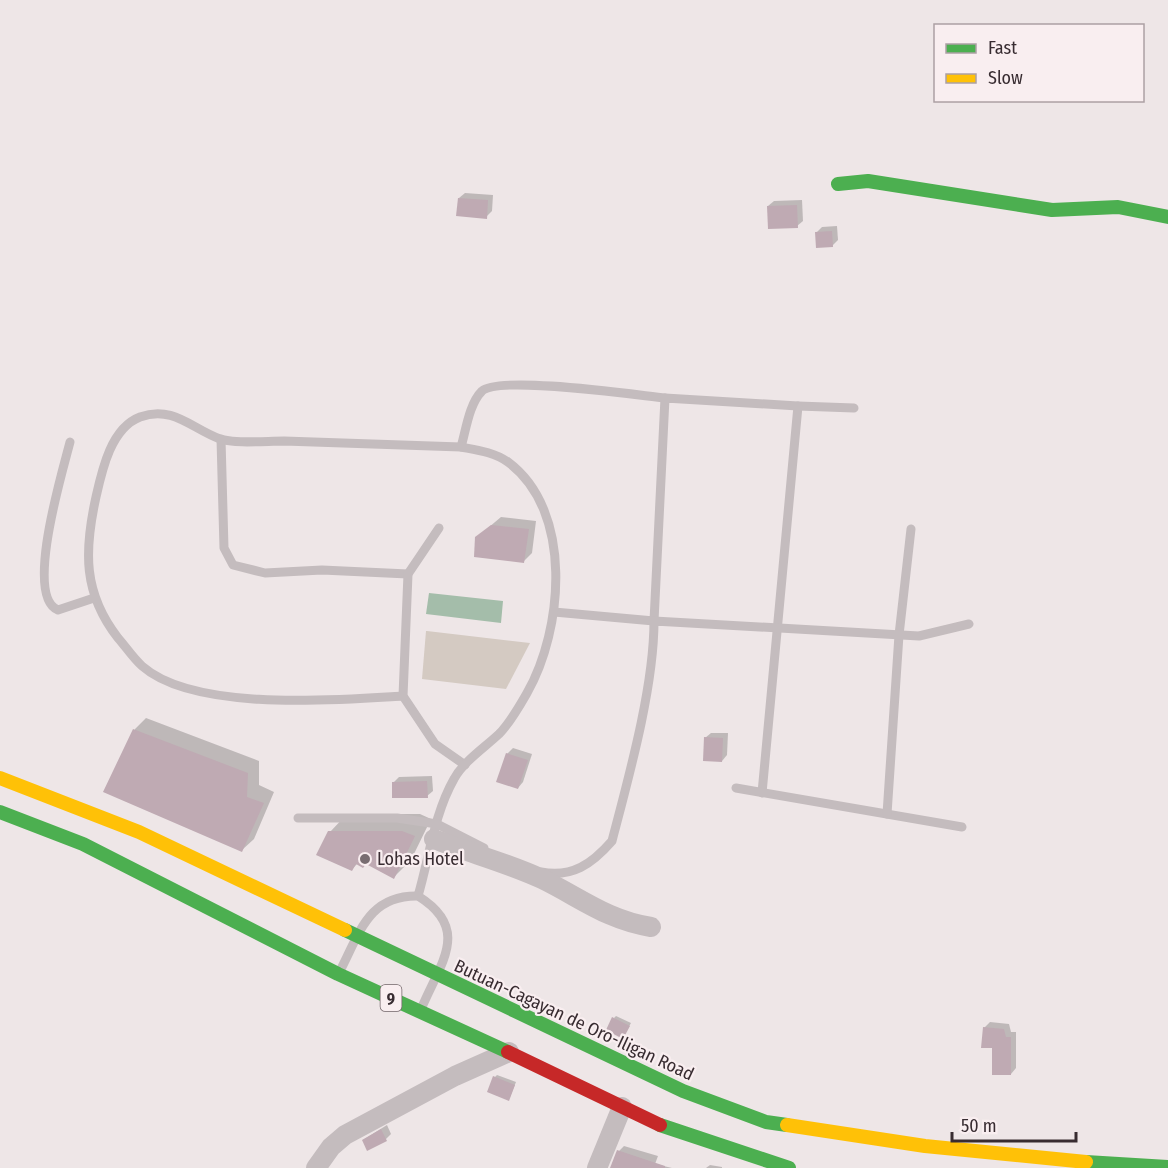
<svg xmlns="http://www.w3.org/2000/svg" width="1168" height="1168" viewBox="0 0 1168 1168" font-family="'Fira Sans Condensed',sans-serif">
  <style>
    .green { fill: #d4cac2 }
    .water { fill: #a4bdaa }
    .shadow { fill: #0003 }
    .building { fill: #bfaab3 }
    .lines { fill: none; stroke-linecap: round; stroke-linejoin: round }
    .lane { stroke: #c4bcbe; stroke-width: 9 }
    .street { stroke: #c4bcbe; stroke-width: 20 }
    .fast { stroke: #4caf50; stroke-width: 14 }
    .slow { stroke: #ffc107; stroke-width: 14 }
    .jam { stroke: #c62828; stroke-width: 14 }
    .poi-dot { fill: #786d71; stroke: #f9eef0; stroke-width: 2 }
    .labels { text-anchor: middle; stroke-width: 4.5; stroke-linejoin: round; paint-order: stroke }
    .shield { fill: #f9eef0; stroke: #72666a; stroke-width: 1.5 }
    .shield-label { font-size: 16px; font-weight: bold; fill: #382c31 }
    .poi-label { font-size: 18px; fill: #382c31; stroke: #f9eef0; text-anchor: start }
    .street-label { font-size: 18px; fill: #382c31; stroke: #f9eef0 }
  </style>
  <rect width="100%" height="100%" fill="#eee6e7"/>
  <polygon class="green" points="426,631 427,631 530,643 506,689 422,679"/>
  <polygon class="water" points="429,593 503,601 501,623 426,614"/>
  <g class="shadow">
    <polygon points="465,193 493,195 492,211 486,217 459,198"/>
    <polygon points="802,200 803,221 797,226 768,206 774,201"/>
    <polygon points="837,226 838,240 832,246 817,232 822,227"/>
    <polygon points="501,517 536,521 532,553 523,562 476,538"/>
    <polygon points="146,718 259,761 259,785 274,792 254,839 242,850 105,791 135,729"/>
    <polygon points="711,733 728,733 727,755 722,761 705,738"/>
    <polygon points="513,748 532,754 523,782 518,788 507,754"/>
    <polygon points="432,776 433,791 427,796 393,783 399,777"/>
    <polygon points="347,814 420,814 431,819 411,860 394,877 367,862 358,863 351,870 330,832"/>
    <polygon points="616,1016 631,1023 625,1034 614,1018"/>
    <polygon points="990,1022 1009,1024 1011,1032 1016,1032 1016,1068 1011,1074 984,1028"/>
    <polygon points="497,1075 516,1082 510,1097 495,1077"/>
    <polygon points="387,1125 391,1134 386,1139 363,1140"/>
    <polygon points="624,1146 658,1156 655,1164 672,1168 612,1168 619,1151"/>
    <polygon points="710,1165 722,1167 722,1168 706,1168"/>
  </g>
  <g class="building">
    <polygon points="458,198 488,200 487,219 456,216"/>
    <polygon points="797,205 798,228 768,229 767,206"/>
    <polygon points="832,231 833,247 816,248 815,232"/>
    <polygon points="491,525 529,529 524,563 474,557 475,537"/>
    <polygon points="133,729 248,773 247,797 264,803 242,852 103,792"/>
    <polygon points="704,737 723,738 722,762 703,761"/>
    <polygon points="506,753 528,760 518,789 496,782"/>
    <polygon points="427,781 428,798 392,798 392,782"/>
    <polygon points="328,831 402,831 415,836 394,879 366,864 363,868 356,864 352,871 316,855"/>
    <polygon points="612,1017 630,1026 623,1039 606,1030"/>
    <polygon points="983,1027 1004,1029 1006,1037 1011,1037 1011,1075 992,1075 992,1048 981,1048"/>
    <polygon points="493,1076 515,1085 509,1101 487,1092"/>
    <polygon points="381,1129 387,1141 367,1151 362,1140"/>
    <polygon points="617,1150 665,1166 665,1168 610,1168"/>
  </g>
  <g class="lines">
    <g class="lane">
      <polyline points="798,406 854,408"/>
      <polyline points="221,439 224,548 233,565 265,573 322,570 408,574"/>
      <path d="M 70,442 C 63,470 24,597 58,610 L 94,598"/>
      <path d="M 461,447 C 466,430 469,404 482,391 C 500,375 636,395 665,398"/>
      <polyline points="439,528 408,574 403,696 435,744 465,765"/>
      <polyline points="554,612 654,621 665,398 798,406 762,793"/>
      <path d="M 403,696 C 337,700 194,712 142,666 C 133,658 126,647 118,638 C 83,593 84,551 96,497 C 102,470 111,428 140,417 C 173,405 192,429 220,439 C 236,444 266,441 284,441 C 343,443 402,445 461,447 C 477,450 494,452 508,462 C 574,511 563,630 527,693 C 519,707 510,723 499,734 C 484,748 463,762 454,779 C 434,814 429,859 418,896"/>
      <polyline points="736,788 962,827"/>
      <polyline points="887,814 899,635 911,529"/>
      <polyline points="298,818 397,818 437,824 484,848"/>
      <path d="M 541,872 C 572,878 592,864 612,841 C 629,776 654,687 654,621 L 919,636 L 969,624"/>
      <path d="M 341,969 C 360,932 369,895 418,896 C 471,929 441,962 422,1007"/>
    </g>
    <g class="street">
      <path d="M 434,839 C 469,853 508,863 542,879 C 581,898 607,920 651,927"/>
      <polyline points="316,1168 331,1147 345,1135 455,1076 509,1052"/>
      <polyline points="597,1168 622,1107"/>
    </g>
    <g class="fast">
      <polyline points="838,184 868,181 1052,210 1118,207 1168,217"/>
      <polyline points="0,812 83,844 338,974 508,1052"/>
      <polyline points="345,930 683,1091 766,1122 787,1125"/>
      <polyline points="660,1125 789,1168"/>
      <polyline points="1086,1162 1168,1167"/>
    </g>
    <g class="slow">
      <polyline points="0,778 139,832 345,930"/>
      <polyline points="787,1125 925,1146 1086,1162"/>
    </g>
    <polyline class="jam" points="508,1052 660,1125"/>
  </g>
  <circle class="poi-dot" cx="365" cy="859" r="6"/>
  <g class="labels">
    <rect class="shield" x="380.5" y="985" width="21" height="26" rx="4.5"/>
    <g class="shield-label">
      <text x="391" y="1004">9</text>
    </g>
    <g class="poi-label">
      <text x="377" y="865">Lohas Hotel</text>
    </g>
    <g class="street-label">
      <text transform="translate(574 1020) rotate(25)" y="6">Butuan-Cagayan de Oro-Iligan Road</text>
    </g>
  </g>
  <rect x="934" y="24" width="210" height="78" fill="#f9eef0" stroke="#aca0a4" stroke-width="1.5"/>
  <rect x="946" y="44" width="30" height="9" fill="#4caf50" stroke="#aca0a4" stroke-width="1.5"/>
  <text x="988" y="54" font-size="18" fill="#382c31">Fast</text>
  <rect x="946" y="74" width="30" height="9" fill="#ffc107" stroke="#aca0a4" stroke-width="1.5"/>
  <text x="988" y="84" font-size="18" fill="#382c31">Slow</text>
  <path d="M952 1132v9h124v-9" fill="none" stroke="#382c31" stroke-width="3"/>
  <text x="961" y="1132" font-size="18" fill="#382c31" stroke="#f9eef0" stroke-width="4.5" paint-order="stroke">50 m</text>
</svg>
